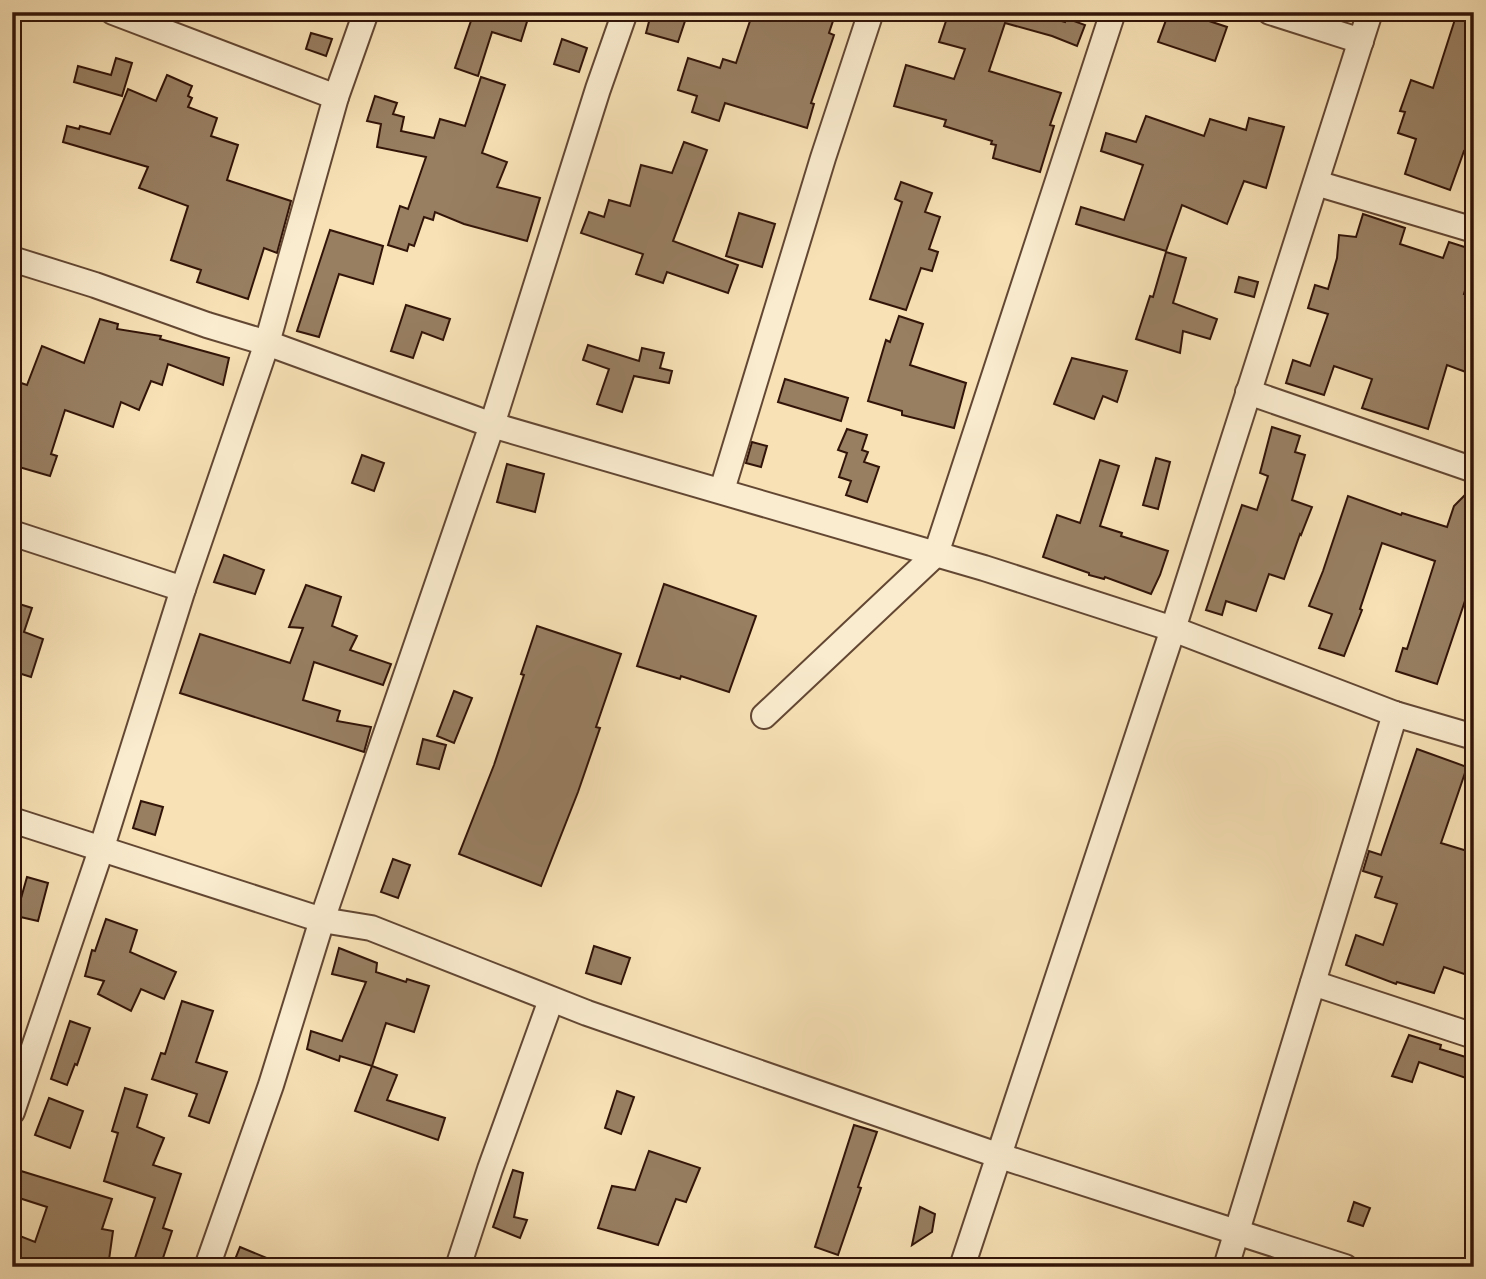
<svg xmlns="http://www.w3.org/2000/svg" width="1486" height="1279" viewBox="0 0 1486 1279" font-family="'Old Standard TT',serif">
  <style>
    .building { fill: #987f62; stroke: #321408; stroke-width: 2 }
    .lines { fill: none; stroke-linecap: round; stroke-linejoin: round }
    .minor-casing { stroke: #634733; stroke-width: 28 }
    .minor { stroke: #faeccf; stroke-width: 24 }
  </style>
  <rect width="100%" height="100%" fill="#f7e1b5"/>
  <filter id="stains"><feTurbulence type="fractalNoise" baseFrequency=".00286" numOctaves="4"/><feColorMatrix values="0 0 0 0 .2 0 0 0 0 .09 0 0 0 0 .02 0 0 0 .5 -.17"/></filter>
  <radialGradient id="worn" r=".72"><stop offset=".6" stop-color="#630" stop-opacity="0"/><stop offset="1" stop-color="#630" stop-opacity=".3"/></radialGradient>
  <g class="building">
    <polygon points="474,12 530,12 521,41 492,32 478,76 455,68"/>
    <polygon points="666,12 688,12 678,42 646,33 651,14 665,18"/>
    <polygon points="753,12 836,12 829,33 834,35 811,103 814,104 807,128 725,103 719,121 692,112 697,96 678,90 688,58 720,68 723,59 736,63"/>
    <polygon points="949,12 1029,12 1065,22 1066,18 1085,25 1077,46 1052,36 1005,23 989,71 1061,93 1050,125 1054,126 1040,172 993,158 996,145 991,144 992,141 944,126 946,120 894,106 906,65 954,79 965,49 939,42"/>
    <polygon points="1169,12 1182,12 1227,27 1215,61 1158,42"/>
    <polygon points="1457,13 1474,19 1474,154 1464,151 1450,190 1405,174 1416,139 1398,133 1405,112 1400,111 1411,80 1433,88"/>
    <polygon points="311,33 332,39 326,56 306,49"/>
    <polygon points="562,39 587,48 579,72 554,64"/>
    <polygon points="116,58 132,63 122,96 74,82 78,66 111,75"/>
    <polygon points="167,75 192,86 188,96 192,98 188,107 217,118 211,136 238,145 227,180 291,201 277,253 264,248 248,299 197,282 201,270 171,260 188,206 139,188 148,167 63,142 67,126 79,129 80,126 110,134 128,89 156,101"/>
    <polygon points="481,77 505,85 482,153 507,162 497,187 540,198 527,241 464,224 435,212 433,220 424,217 414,246 409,244 407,251 388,245 400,206 408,209 426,157 377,147 381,124 367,121 375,96 397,103 393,114 404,117 401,131 434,138 440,119 465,126"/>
    <polygon points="1146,116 1204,136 1210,119 1246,130 1249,118 1284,127 1266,188 1244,181 1227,224 1182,205 1166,251 1076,224 1081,207 1124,220 1143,165 1101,151 1106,133 1136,142"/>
    <polygon points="684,142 707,150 673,241 738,265 728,293 667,272 663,283 636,274 643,254 581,233 589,212 604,217 609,200 630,206 641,165 672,173"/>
    <polygon points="901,182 932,193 925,212 940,217 929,249 938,252 932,271 921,268 906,310 870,299 902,202 895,199"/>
    <polygon points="739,213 775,224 762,267 726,256"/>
    <polygon points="1363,214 1405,228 1400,244 1443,258 1449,242 1474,250 1474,259 1464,294 1474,297 1474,375 1447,365 1428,429 1362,408 1372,379 1334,366 1324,395 1286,383 1293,360 1310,366 1328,314 1308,308 1315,285 1328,289 1337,258 1339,235 1356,237"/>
    <polygon points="330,230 383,246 373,284 339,274 319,337 297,331"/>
    <polygon points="1166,252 1186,258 1173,303 1217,319 1210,339 1183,331 1180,353 1136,339 1150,296 1153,297"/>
    <polygon points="1239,277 1258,282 1254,297 1235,292"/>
    <polygon points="406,305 450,319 443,340 422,332 413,358 391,351"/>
    <polygon points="899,316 923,324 910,365 966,383 954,428 902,415 902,411 868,401 886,340 890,342"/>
    <polygon points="100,319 118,324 117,329 161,336 160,339 229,358 223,385 168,364 162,385 151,381 139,410 121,402 113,427 65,410 51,454 57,456 50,476 12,465 12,380 27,385 42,346 84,363"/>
    <polygon points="588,345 639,361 642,348 664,353 660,368 672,371 669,383 634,376 622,412 597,404 609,369 583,360"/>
    <polygon points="1072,358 1127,371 1117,402 1103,396 1094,419 1054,404"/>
    <polygon points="785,379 848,398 841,421 778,402"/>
    <polygon points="1272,427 1300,436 1295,452 1305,455 1292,500 1312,507 1301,535 1300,534 1284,579 1269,574 1256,611 1226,601 1222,615 1206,610 1242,505 1257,510 1268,476 1260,473"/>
    <polygon points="847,429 867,435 862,450 868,452 864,462 879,467 867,502 846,495 851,481 839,477 847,453 838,450"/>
    <polygon points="752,442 767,446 761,467 746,463"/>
    <polygon points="362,455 384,463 374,491 352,483"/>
    <polygon points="1156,458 1170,462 1158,509 1143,505"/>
    <polygon points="1100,460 1119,466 1100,526 1122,533 1121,536 1168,551 1160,575 1151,594 1105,577 1104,579 1089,575 1089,573 1043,557 1057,515 1080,523"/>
    <polygon points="507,464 544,474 535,512 497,502"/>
    <polygon points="1465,495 1470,511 1474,512 1474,583 1470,593 1468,592 1437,684 1396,671 1403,648 1407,649 1435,561 1382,543 1360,609 1362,610 1344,656 1319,648 1332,614 1309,606 1323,571 1348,496 1401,515 1402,513 1447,527 1454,506"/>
    <polygon points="224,555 264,570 255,594 214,582"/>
    <polygon points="664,584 756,616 729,692 681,676 680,679 637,666"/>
    <polygon points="306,585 341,597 332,626 357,636 350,650 391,664 383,685 314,662 303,700 340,711 337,721 371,727 364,752 180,693 200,634 290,663 303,628 289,627"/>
    <polygon points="16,603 32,608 24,632 43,639 31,677 12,671 12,615"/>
    <polygon points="537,626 621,654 596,727 600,728 578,792 541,886 459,854 494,765 524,675 521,674"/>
    <polygon points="454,691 472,698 454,743 437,736"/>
    <polygon points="423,739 446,745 439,769 417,764"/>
    <polygon points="1417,749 1467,767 1441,843 1474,853 1474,972 1468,970 1467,975 1444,967 1434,993 1397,982 1396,984 1346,965 1356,935 1383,945 1397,904 1375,897 1382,877 1363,871 1369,851 1381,855"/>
    <polygon points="141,801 163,807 155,835 133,828"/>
    <polygon points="393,859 410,865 398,898 381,892"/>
    <polygon points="27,877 48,883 38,921 16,916"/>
    <polygon points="106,919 137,930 130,952 176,972 164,999 141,989 131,1011 98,994 104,981 85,976 92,950 95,951"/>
    <polygon points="594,946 630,958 621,984 586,973"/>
    <polygon points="339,948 377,963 376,972 406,982 407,979 429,986 414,1032 386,1023 372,1066 340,1056 339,1061 307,1049 311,1031 342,1041 366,982 332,974"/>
    <polygon points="182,1001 213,1011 196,1062 227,1072 209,1123 189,1116 197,1094 152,1079 161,1053 165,1054"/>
    <polygon points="70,1021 90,1028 77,1065 75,1064 67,1085 51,1079"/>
    <polygon points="1409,1035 1441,1045 1440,1049 1472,1059 1466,1078 1419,1062 1412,1082 1392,1076"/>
    <polygon points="372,1066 397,1075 387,1100 445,1118 438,1140 355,1111"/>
    <polygon points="125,1088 147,1095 137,1127 164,1138 153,1165 181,1174 163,1228 172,1231 160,1267 132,1267 155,1198 104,1181 118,1133 112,1131"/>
    <polygon points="617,1091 634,1097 621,1134 605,1128"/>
    <polygon points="49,1098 83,1111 70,1148 35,1135"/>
    <polygon points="854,1125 877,1132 858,1187 861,1188 838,1255 815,1247"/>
    <polygon points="649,1151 700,1168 686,1202 676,1199 658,1245 598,1228 612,1186 635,1190"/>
    <polygon points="513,1170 523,1173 514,1217 527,1220 520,1238 493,1227"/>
    <polygon points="21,1171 112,1199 102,1229 113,1231 108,1267 12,1267 12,1259 20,1236 35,1242 47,1207 13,1196"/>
    <polygon points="1354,1202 1370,1208 1363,1226 1348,1221"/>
    <polygon points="920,1207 935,1214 932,1232 912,1245"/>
    <polygon points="240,1247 286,1266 286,1267 232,1267"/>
  </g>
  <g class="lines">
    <defs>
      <g id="minor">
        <polyline points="113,12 336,97"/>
        <polyline points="1270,12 1361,41"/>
        <polyline points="1316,183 1474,230"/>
        <polyline points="12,259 95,285 207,325 267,343 492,425 984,568 1173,629 1395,714 1474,737"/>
        <polyline points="1248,392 1474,470"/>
        <polyline points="722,490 823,158 871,12"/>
        <polyline points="12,533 183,589"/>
        <polyline points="764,716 936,554 1113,12"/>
        <polyline points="12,820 322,920 371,928 587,1013 1000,1156 1345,1267"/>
        <polyline points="1313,983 1474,1036"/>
        <polyline points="12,1112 101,850 183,589 267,343 336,97 366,12"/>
        <polyline points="207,1267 271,1085 322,920 492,425 598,89 625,12"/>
        <polyline points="458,1267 490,1169 551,1000"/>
        <polyline points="962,1267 1173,629 1370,12"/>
        <polyline points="1226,1267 1395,714"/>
      </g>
    </defs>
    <use href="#minor" class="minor-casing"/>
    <use href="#minor" class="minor"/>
  </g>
  <rect width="1486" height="1279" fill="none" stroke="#f7e1b5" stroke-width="42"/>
  <rect x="14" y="14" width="1458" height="1251" fill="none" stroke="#321408" stroke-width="3.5"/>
  <rect x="21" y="21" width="1444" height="1237" fill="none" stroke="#321408" stroke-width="2"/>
  <rect width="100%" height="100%" filter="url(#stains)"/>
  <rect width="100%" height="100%" fill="url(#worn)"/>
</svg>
